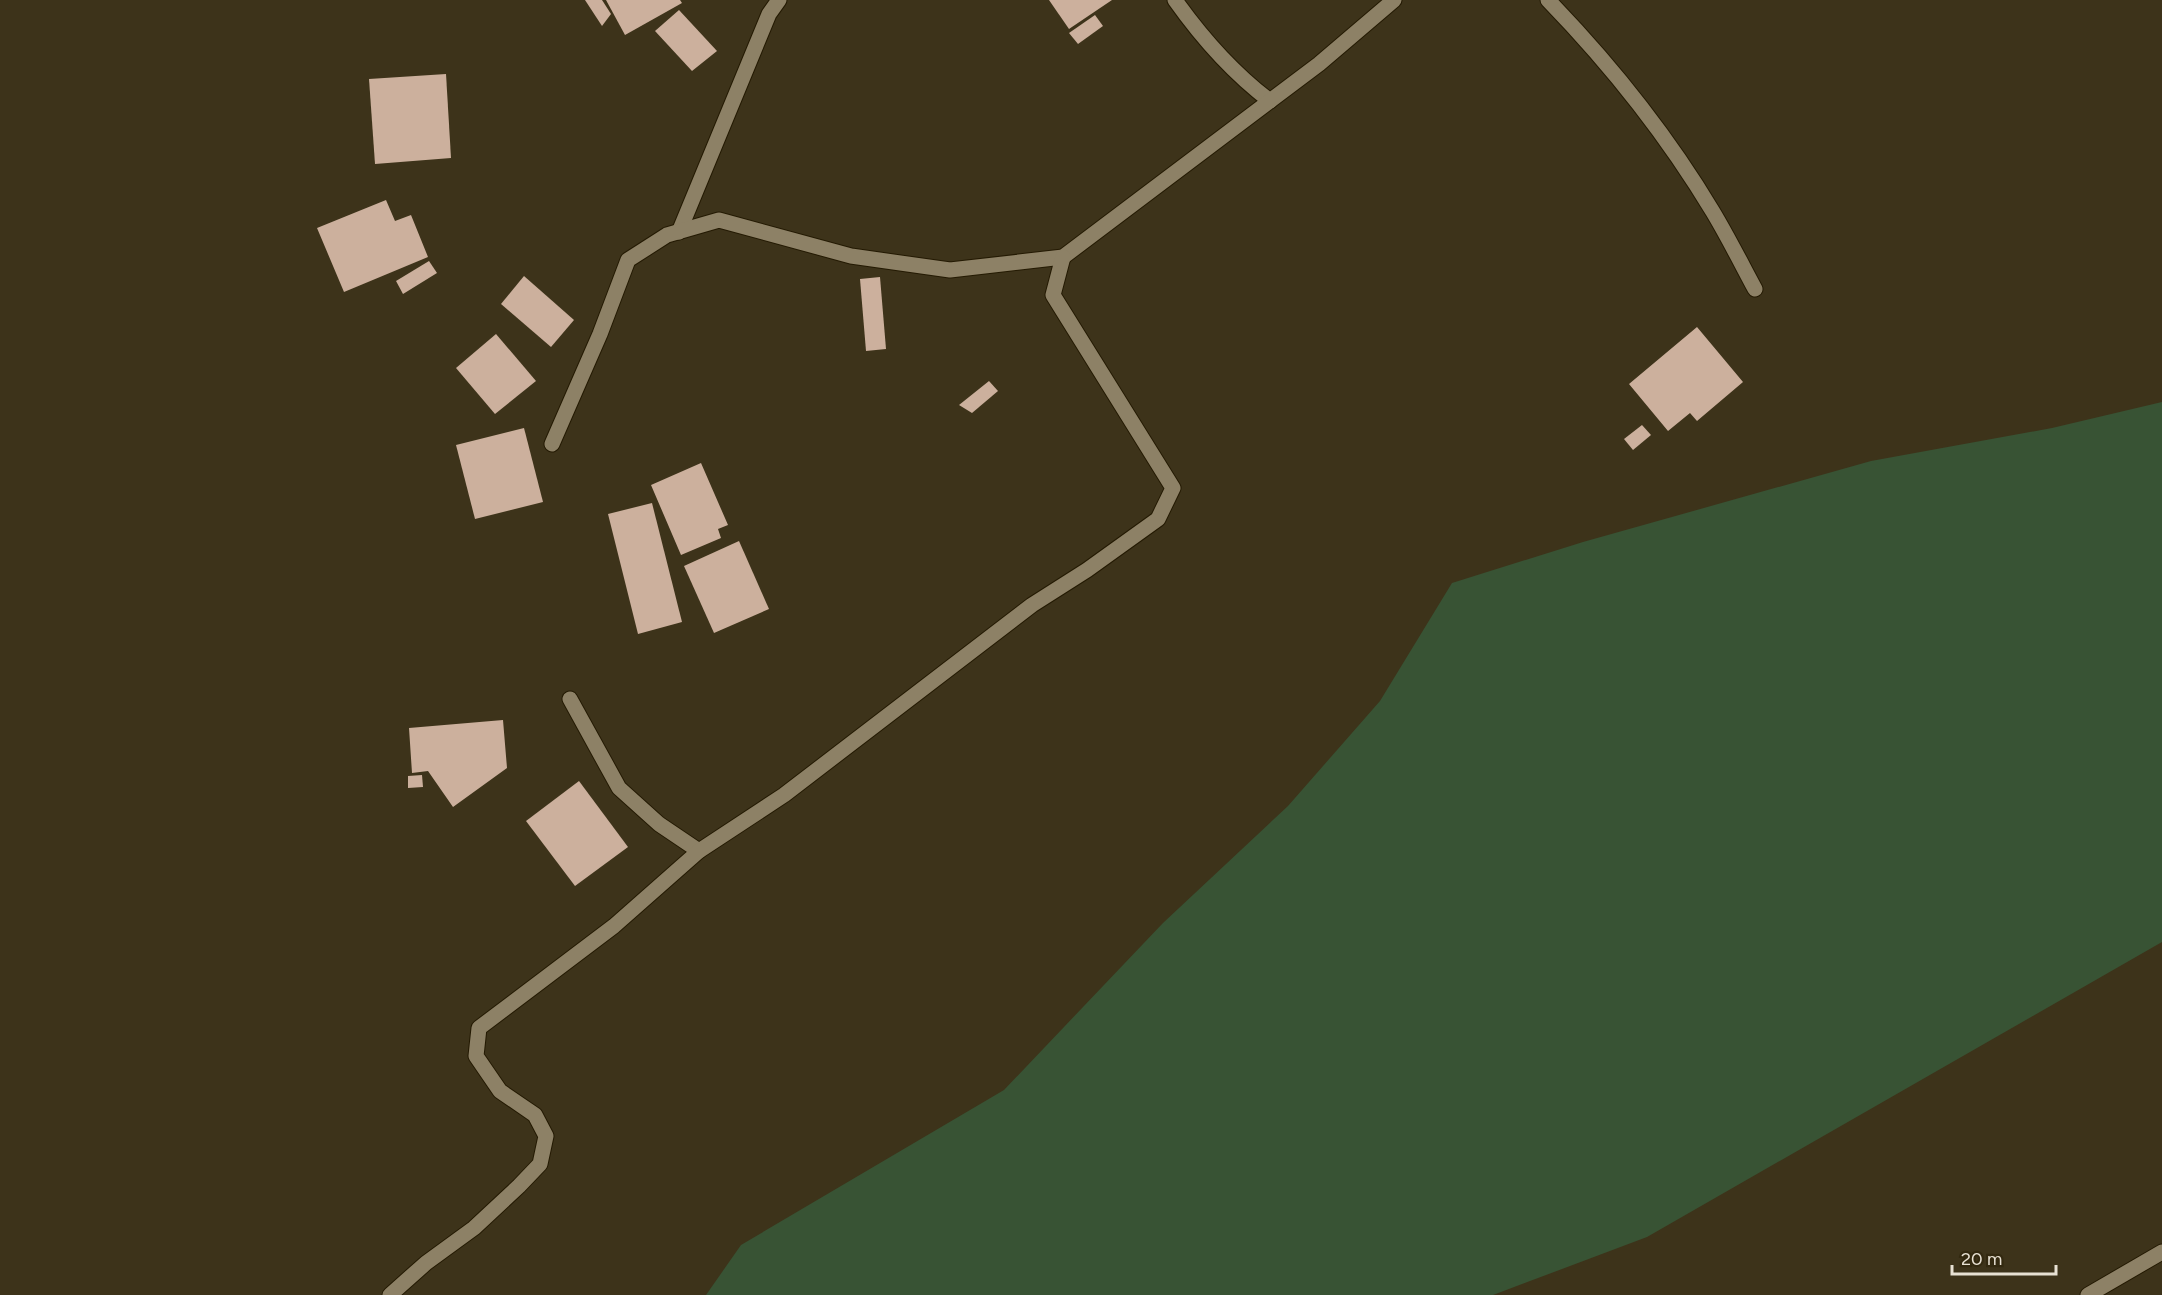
<svg xmlns="http://www.w3.org/2000/svg" width="2162" height="1295" viewBox="0 0 2162 1295" font-family="Figtree,sans-serif">
  <style>
    .green { fill: #385334 }
    .building { fill: #ccb09d }
    .lines { fill: none; stroke-linecap: round; stroke-linejoin: round }
    .minor-casing { stroke: #241a03; stroke-width: 17 }
    .secondary-casing { stroke: #241a03; stroke-width: 17 }
    .minor { stroke: #8d8166; stroke-width: 15 }
    .secondary { stroke: #8d8166; stroke-width: 15 }
  </style>
  <rect width="100%" height="100%" fill="#3d331a"/>
  <polygon class="green" points="2162,402 2162,942 1647,1237 1493,1295 706,1295 741,1245 1004,1090 1163,923 1288,806 1380,701 1452,583 1583,542 1871,461 2052,428"/>
  <g class="building">
    <polygon points="585,0 602,0 611,14 602,26"/>
    <polygon points="606,0 680,0 682,3 625,35"/>
    <polygon points="1049,0 1112,0 1069,29"/>
    <polygon points="679,10 717,51 692,71 655,31"/>
    <polygon points="1095,15 1103,26 1078,44 1069,33"/>
    <polygon points="446,74 451,158 375,164 369,79"/>
    <polygon points="386,200 395,221 411,215 428,257 344,292 317,228"/>
    <polygon points="429,261 437,273 403,294 396,281"/>
    <polygon points="524,276 574,320 551,347 501,304"/>
    <polygon points="880,277 886,349 866,351 860,279"/>
    <polygon points="1697,327 1743,382 1697,421 1690,413 1668,431 1629,384"/>
    <polygon points="496,334 536,381 495,414 456,368"/>
    <polygon points="989,381 998,391 972,413 959,405"/>
    <polygon points="1642,425 1651,435 1633,450 1624,439"/>
    <polygon points="524,428 543,502 475,519 456,445"/>
    <polygon points="701,463 728,525 718,529 721,538 681,555 651,485"/>
    <polygon points="652,503 682,622 638,634 608,514"/>
    <polygon points="739,541 769,609 714,633 684,566"/>
    <polygon points="503,720 507,768 453,807 428,771 412,773 409,728"/>
    <polygon points="422,775 423,787 408,788 408,776"/>
    <polygon points="579,781 628,847 575,886 526,821"/>
  </g>
  <g class="lines">
    <defs>
      <g id="minor">
        <path d="M 1175,0 C 1202,38 1233,73 1270,101"/>
        <path d="M 1548,0 C 1609,63 1668,137 1713,212 C 1728,237 1741,263 1755,289"/>
        <polyline points="679,232 769,14 779,0"/>
        <polyline points="552,444 600,334 628,260 667,235 719,220 851,256 950,270 1063,257 1319,64 1394,0"/>
        <polyline points="570,699 619,788 659,824 699,851"/>
        <polyline points="390,1295 426,1263 474,1228 519,1186 540,1164 546,1136 535,1115 500,1091 476,1056 479,1028 614,926 699,851 784,795 1032,605 1087,570 1158,519 1173,488 1053,295 1063,257"/>
      </g>
      <polyline id="secondary" points="2088,1295 2162,1252"/>
    </defs>
    <use href="#minor" class="minor-casing"/>
    <use href="#secondary" class="secondary-casing"/>
    <use href="#minor" class="minor"/>
    <use href="#secondary" class="secondary"/>
  </g>
  <path d="M1952 1265v9h104v-9" fill="none" stroke="#e8e1d3" stroke-width="3"/>
  <text x="1961" y="1265" font-size="18" fill="#e8e1d3" stroke="#332910" stroke-width="4.5" paint-order="stroke">20 m</text>
</svg>
